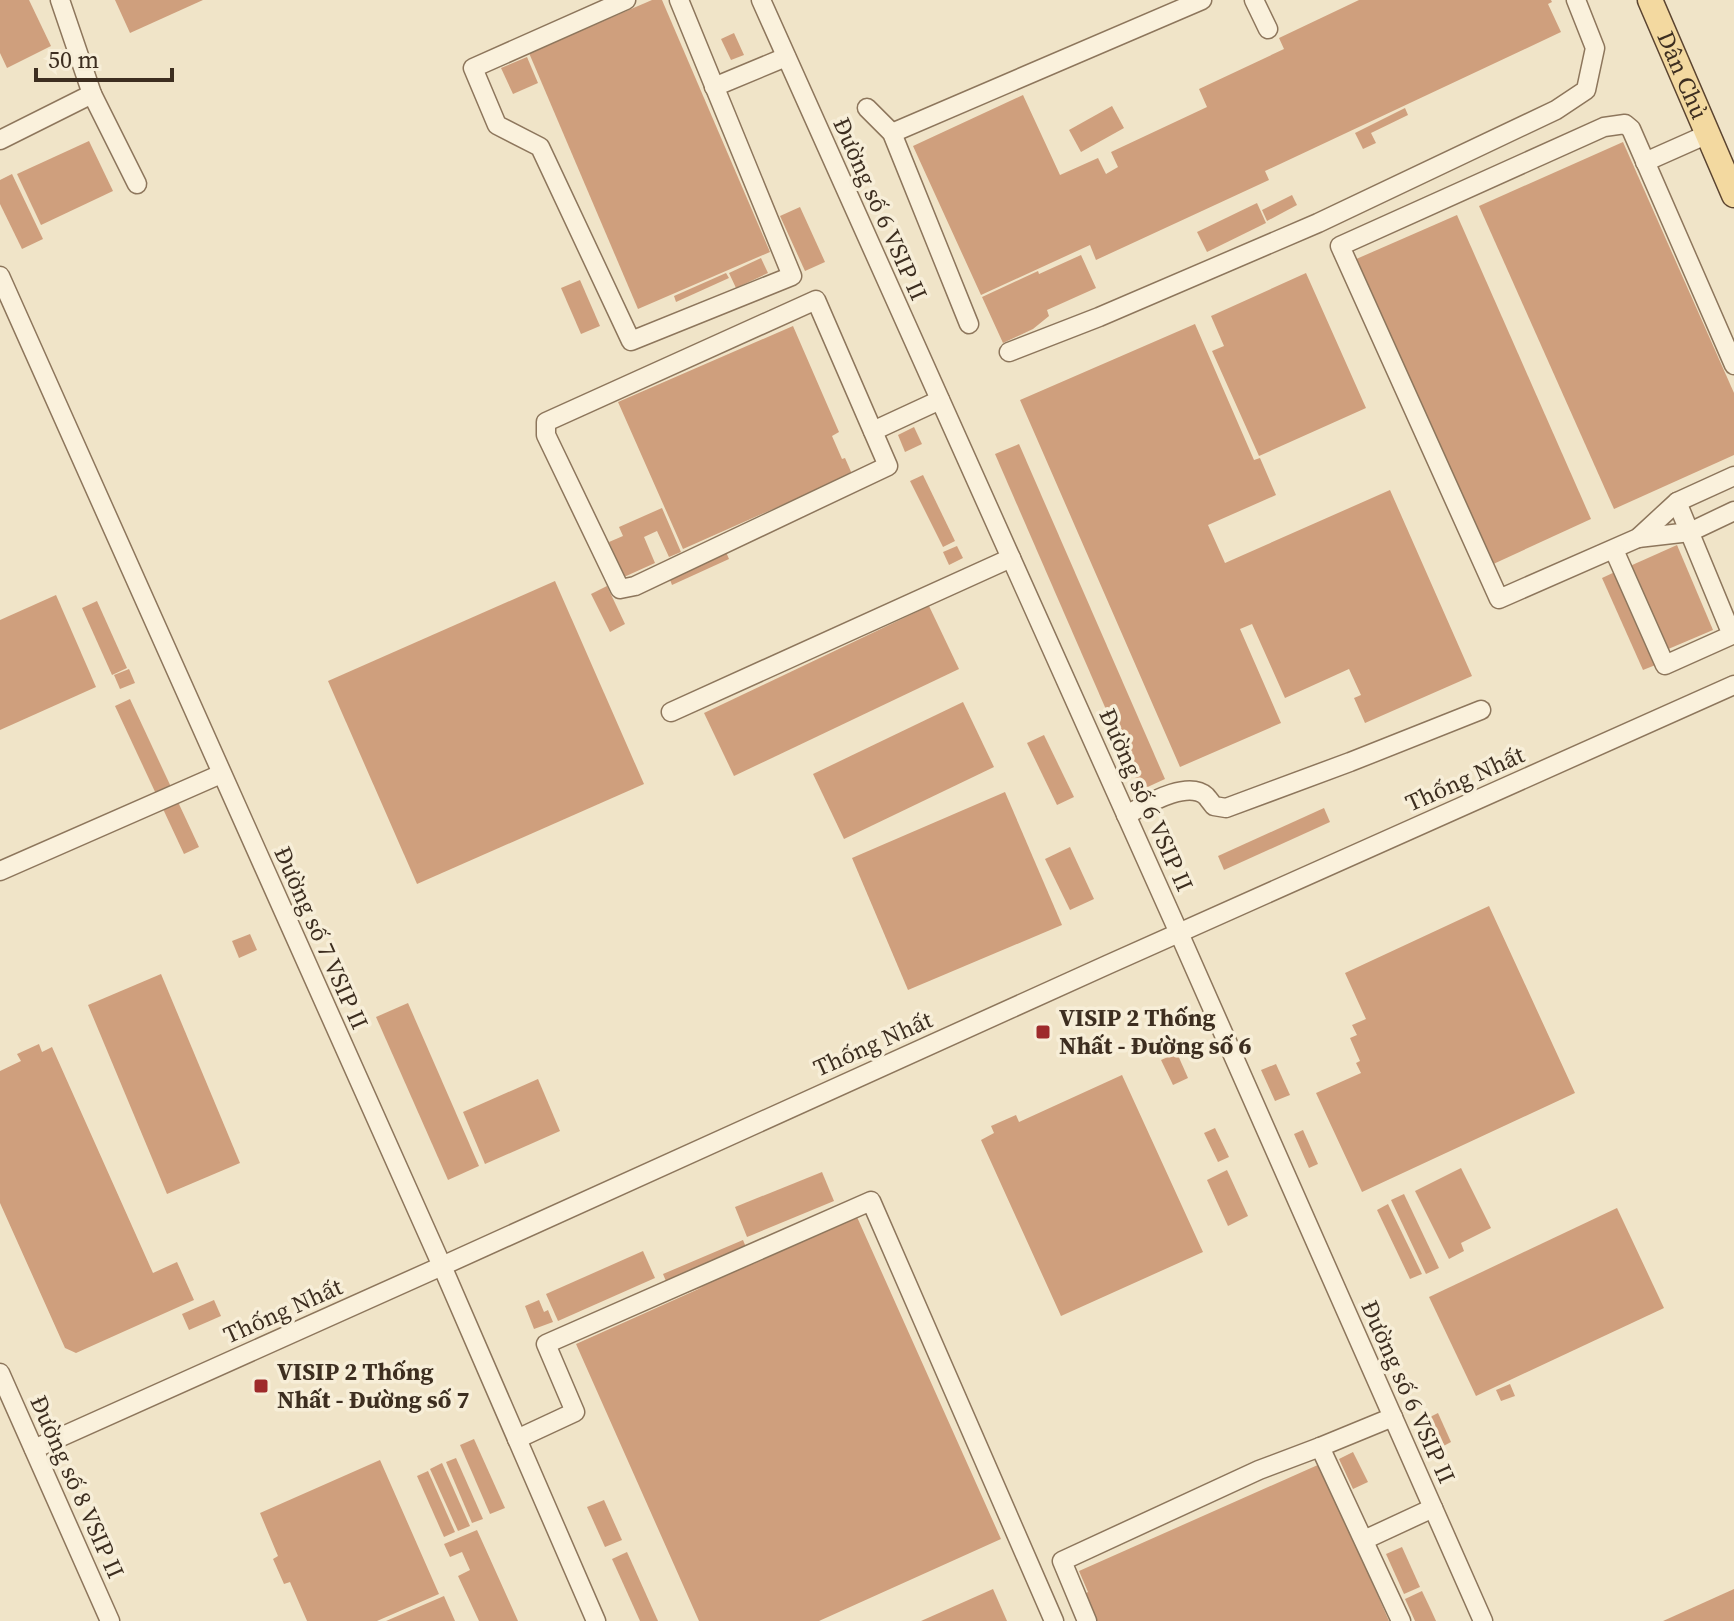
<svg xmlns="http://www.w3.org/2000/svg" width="1734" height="1621" viewBox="0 0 1734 1621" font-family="'Source Serif 4',serif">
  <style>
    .building { fill: #cf9f7d }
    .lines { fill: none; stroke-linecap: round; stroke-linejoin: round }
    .minor-casing { stroke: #8d765c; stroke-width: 21 }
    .major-casing { stroke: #5b4430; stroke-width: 27 }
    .minor { stroke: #faf1dc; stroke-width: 18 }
    .major { stroke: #f3d9a0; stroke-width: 24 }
    .poi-dot { fill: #9e2a2b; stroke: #f7eed8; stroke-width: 3 }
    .labels { text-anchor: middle; stroke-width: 7; stroke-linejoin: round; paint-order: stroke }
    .street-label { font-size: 24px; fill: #3d2e20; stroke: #f7eed8 }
    .poi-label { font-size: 24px; font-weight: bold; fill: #3d2e20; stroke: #f7eed8; text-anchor: start }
  </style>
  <rect width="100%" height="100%" fill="#f0e4c8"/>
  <g class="building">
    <polygon points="0,0 29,0 51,46 7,68 0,53"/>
    <polygon points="115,0 203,0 130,33"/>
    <polygon points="652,0 662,0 770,252 638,309 529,53"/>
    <polygon points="1359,0 1551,0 1552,2 1548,4 1561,32 1265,171 1269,180 1096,260 1090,245 981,295 913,146 1023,95 1060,175 1098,158 1106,174 1118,167 1111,152 1207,107 1199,89 1284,49 1279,38"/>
    <polygon points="734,33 744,55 731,60 721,39"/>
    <polygon points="527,57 538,83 513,94 501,68"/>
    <polygon points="1112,106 1124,128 1081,152 1069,130"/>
    <polygon points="1405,108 1408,115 1371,133 1376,143 1363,149 1355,133"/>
    <polygon points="89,141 113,191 41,225 17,174"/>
    <polygon points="1623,142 1734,393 1734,455 1614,509 1479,206"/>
    <polygon points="12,174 43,239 22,249 0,204 0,180"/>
    <polygon points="1292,195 1297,205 1267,221 1262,210"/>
    <polygon points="1257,203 1266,223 1207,252 1197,232"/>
    <polygon points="800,207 825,262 805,271 780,216"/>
    <polygon points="1457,215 1591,519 1489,566 1354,260"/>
    <polygon points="1081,255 1096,288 1047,310 1049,316 1033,329 1003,343 982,297 1038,271 1039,274"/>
    <polygon points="761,258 768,273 736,288 729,273"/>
    <polygon points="726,273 729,278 676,302 674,296"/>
    <polygon points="1306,273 1366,408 1259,456 1212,351 1224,346 1211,316"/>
    <polygon points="580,280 600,326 581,334 561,288"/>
    <polygon points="1195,324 1254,460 1260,458 1276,495 1208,525 1225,563 1390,490 1472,676 1365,723 1354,698 1361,695 1349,669 1285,698 1252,624 1240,629 1281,723 1180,767 1020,400"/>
    <polygon points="793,326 839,432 832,436 842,459 845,458 852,474 683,549 618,402"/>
    <polygon points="914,427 922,444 905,452 898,435"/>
    <polygon points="1019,444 1165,779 1141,790 995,454"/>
    <polygon points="923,475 955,541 943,547 910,481"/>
    <polygon points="662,508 681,552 669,557 657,531 644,537 655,563 624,577 609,542 623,536 619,527"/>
    <polygon points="1677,545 1713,630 1666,650 1630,566"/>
    <polygon points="957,546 963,558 949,565 943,552"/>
    <polygon points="726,552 729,559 672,585 669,577"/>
    <polygon points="1617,571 1658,664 1643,670 1602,578"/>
    <polygon points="555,581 644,784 417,884 328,681"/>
    <polygon points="607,586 625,624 610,632 591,594"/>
    <polygon points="56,595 96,687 0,730 0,620"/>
    <polygon points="97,601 127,668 112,675 82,608"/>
    <polygon points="929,606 959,669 734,776 704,713"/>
    <polygon points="129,669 135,683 120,689 114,675"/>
    <polygon points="130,699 199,847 184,854 115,706"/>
    <polygon points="963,702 994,767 844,839 813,774"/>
    <polygon points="1044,735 1074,797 1057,805 1027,743"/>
    <polygon points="1005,792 1062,925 908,990 852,858"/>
    <polygon points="1324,808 1330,822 1224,870 1218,856"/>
    <polygon points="1070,847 1094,899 1070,910 1045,859"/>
    <polygon points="1489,906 1575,1093 1362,1192 1316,1093 1361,1073 1356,1063 1360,1061 1350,1038 1357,1035 1352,1025 1366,1019 1345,973"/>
    <polygon points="250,934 257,950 239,958 232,941"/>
    <polygon points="161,974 240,1163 167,1194 88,1005"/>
    <polygon points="408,1003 479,1166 448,1180 376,1017"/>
    <polygon points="39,1044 42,1052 52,1047 153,1273 177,1262 194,1300 76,1353 65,1348 0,1203 0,1071 21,1061 17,1054"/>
    <polygon points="1177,1053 1188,1078 1173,1085 1161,1060"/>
    <polygon points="1276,1064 1290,1095 1275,1101 1261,1070"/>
    <polygon points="1122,1075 1203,1252 1061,1316 981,1140 994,1133 991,1126 1016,1115 1019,1122"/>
    <polygon points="538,1079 560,1131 485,1164 463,1112"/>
    <polygon points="1215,1128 1229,1157 1218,1162 1204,1133"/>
    <polygon points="1303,1130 1318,1164 1309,1168 1294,1134"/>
    <polygon points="1461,1168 1491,1228 1461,1243 1464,1251 1449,1259 1415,1191"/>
    <polygon points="1227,1170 1248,1216 1228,1226 1207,1180"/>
    <polygon points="822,1172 834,1201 747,1237 735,1207"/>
    <polygon points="1404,1194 1439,1268 1426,1274 1391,1200"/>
    <polygon points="1388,1204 1422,1274 1410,1279 1377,1210"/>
    <polygon points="1617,1208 1664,1308 1476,1396 1429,1297"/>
    <polygon points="857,1217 1001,1539 819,1621 699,1621 576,1344 703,1287 673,1298 663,1274 743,1240 753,1264"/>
    <polygon points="643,1251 655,1278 558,1321 546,1294"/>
    <polygon points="214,1300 221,1316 189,1330 182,1314"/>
    <polygon points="539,1300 544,1312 548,1310 553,1322 534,1329 525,1306"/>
    <polygon points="1510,1384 1515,1396 1501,1401 1496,1390"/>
    <polygon points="1438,1413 1451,1442 1436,1450 1422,1421"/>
    <polygon points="474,1439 505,1508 490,1514 460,1445"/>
    <polygon points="1353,1452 1368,1482 1353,1489 1339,1459"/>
    <polygon points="456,1458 483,1519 472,1523 446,1462"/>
    <polygon points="380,1460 439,1594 377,1621 307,1621 290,1582 284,1584 273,1559 278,1556 260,1513"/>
    <polygon points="442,1463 470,1526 458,1531 430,1469"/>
    <polygon points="1320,1464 1389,1621 1094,1621 1083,1595 1088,1592 1079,1571"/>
    <polygon points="428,1471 455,1532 444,1537 417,1476"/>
    <polygon points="604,1500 622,1540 605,1547 587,1507"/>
    <polygon points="477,1530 500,1581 518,1621 479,1621 458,1576 470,1570 462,1552 450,1557 444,1544"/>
    <polygon points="1402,1547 1420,1587 1404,1594 1386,1554"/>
    <polygon points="627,1552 658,1621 640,1621 612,1559"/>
    <polygon points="993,1589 1007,1621 921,1621"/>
    <polygon points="1734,1589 1734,1621 1663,1621"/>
    <polygon points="1422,1591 1431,1610 1436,1621 1415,1621 1405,1599"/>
    <polygon points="444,1596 455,1621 386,1621"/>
  </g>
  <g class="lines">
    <defs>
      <g id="minor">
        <polyline points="626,0 473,68 497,125 540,147 631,341 792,276 679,0"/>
        <polyline points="761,0 1179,933 1483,1621"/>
        <polyline points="1254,0 1268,29"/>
        <polyline points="714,87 786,57"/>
        <polyline points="92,94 137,184"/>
        <polyline points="867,108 892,133 969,324"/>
        <polyline points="892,133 1202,0"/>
        <polyline points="0,140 92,94 60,0"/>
        <polyline points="1645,162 1708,134"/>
        <polyline points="0,276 442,1266 596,1621"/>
        <polygon points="816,300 888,466 635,586 620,589 546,435 546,422"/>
        <polyline points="1009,352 1099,317 1318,223 1556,110 1586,90 1595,48 1576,0"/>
        <polyline points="1734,365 1631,129 1625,124 1604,127 1340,246 1499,599 1638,538 1677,502 1734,476"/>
        <polyline points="873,431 940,400"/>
        <polyline points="1638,538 1690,532 1734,511"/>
        <polyline points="1614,550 1665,665 1732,635 1677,502"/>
        <polyline points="671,712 1011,558"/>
        <path d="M 1126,815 C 1144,806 1187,779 1206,796 C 1207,797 1213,805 1214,806 L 1226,808 L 1350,762 L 1481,710"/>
        <polyline points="0,871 221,774"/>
        <polyline points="0,1373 110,1621"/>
        <polyline points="517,1439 575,1412 546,1344 871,1201 1054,1621"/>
        <polyline points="1320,1447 1401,1621"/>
        <polyline points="34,1449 442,1266 1107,965 1734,685"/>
        <polyline points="1364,1540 1433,1508"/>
        <polyline points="1087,1621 1062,1561 1259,1470 1320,1447 1393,1417"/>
      </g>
      <g id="major">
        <path id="s1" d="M 1650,0 L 1734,195"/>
      </g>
    </defs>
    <use href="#minor" class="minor-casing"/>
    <use href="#major" class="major-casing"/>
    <use href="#minor" class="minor"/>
    <use href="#major" class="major"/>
  </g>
  <g class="poi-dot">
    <rect x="1035" y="1024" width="16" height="16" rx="4"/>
    <rect x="253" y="1378" width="16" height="16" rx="4"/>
  </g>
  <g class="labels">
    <g class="street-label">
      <text dy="8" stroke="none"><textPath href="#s1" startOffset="82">Dân Chủ</textPath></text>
      <text transform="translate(880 209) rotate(66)" y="8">Đường số 6 VSIP II</text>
      <text transform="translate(1465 779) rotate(-24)" y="8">Thống Nhất</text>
      <text transform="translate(1146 800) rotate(66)" y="8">Đường số 6 VSIP II</text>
      <text transform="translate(321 938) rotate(66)" y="8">Đường số 7 VSIP II</text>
      <text transform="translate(873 1044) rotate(-24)" y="8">Thống Nhất</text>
      <text transform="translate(283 1311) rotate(-24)" y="8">Thống Nhất</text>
      <text transform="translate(1408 1392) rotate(66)" y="8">Đường số 6 VSIP II</text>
      <text transform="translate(77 1487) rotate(66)" y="8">Đường số 8 VSIP II</text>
    </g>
    <g class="poi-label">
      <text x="1059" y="1026">VISIP 2 Thống<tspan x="1059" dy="28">Nhất - Đường số 6</tspan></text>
      <text x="277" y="1380">VISIP 2 Thống<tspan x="277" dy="28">Nhất - Đường số 7</tspan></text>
    </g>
  </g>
  <path d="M36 68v12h136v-12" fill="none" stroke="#3d2e20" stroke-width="4"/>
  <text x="48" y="68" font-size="24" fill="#3d2e20" stroke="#f7eed8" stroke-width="6" paint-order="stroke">50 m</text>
</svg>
